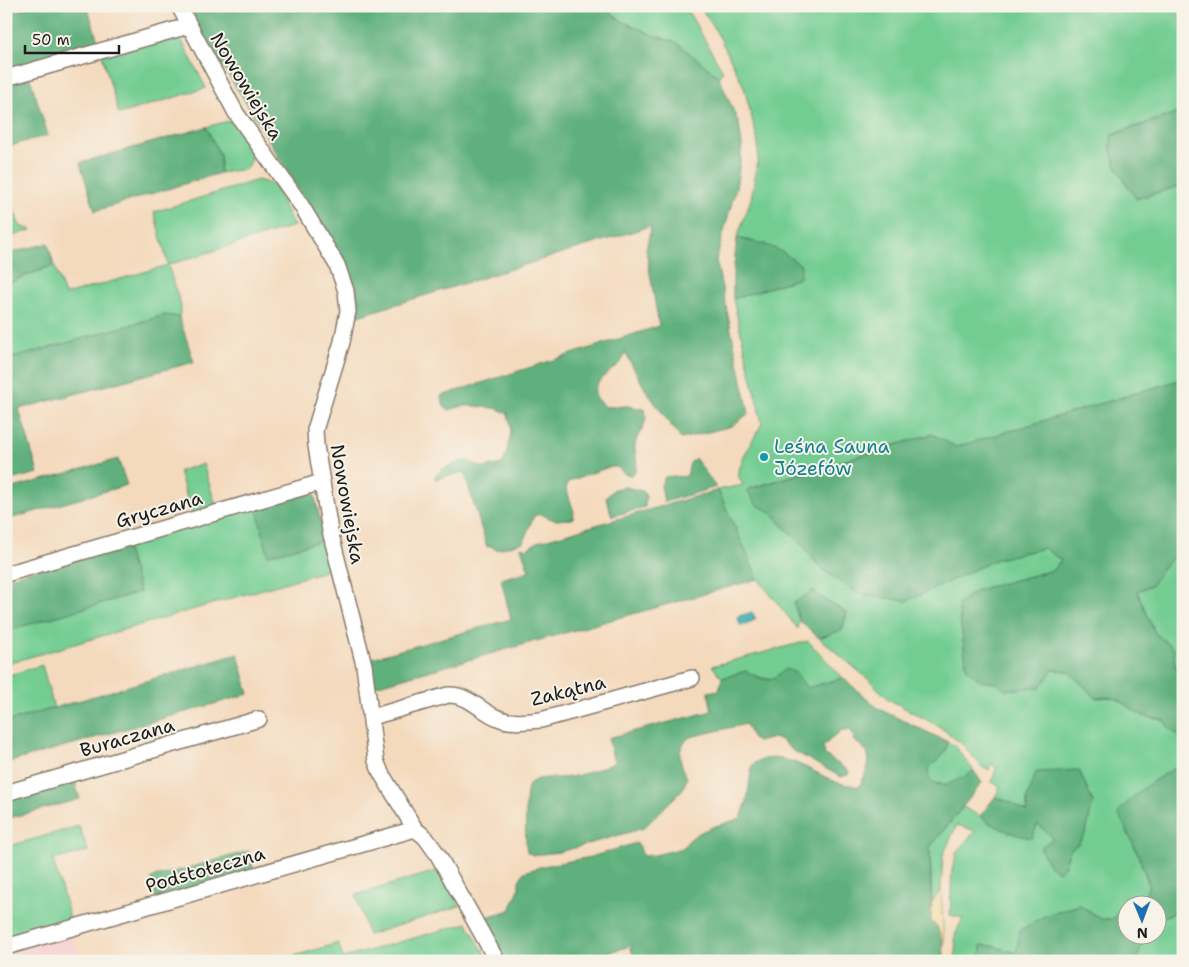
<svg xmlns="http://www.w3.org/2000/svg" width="1189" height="967" viewBox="0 0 1189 967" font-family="'Shantell Sans',sans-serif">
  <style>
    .built { fill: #f7cfd1 }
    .green { fill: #73cd93; stroke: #487458 }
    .forest { fill: #5eb07d; stroke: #3d664c }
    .sand { fill: #eeda9e; stroke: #857b5d }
    .water { fill: #3cadb5; stroke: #2c6468 }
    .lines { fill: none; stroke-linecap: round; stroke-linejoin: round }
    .minor-casing { stroke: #887b6c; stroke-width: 18 }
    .minor { stroke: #fff; stroke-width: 15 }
    .culture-dot { fill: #0f9aa8; stroke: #f7f3e8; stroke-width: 2 }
    .labels { text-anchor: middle; stroke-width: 4; stroke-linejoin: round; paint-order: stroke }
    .street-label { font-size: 19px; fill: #1c1c1c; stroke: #f7f3e8 }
    .culture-label { font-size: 19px; fill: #0d838f; stroke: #f7f3e8; text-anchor: start }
  </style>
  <rect width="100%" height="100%" fill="#f7f3e8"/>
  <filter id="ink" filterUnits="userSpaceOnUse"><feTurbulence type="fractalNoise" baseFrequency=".02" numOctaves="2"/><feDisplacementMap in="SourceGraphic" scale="10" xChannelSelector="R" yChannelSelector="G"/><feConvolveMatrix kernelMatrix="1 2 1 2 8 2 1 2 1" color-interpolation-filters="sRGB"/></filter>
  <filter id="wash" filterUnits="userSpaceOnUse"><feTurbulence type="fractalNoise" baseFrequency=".0096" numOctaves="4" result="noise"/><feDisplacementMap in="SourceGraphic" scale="20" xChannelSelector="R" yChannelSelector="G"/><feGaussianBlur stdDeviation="1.12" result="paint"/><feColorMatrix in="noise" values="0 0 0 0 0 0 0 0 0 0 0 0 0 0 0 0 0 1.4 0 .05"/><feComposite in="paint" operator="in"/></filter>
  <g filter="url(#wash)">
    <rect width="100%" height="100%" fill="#f4dabd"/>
    <polygon class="built" points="73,935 81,961 6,961 6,954"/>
    <g class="green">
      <polygon points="602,6 685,6 723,71 719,77 676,42 655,36 620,20"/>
      <path d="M 700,6 L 1173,6 L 1183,20 L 1183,111 L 1112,134 L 1136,199 L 1183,185 L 1183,379 L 956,447 L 932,434 L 748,489 L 756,504 L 773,514 L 785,528 L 800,541 L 820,568 L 838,579 L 907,601 L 997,559 L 1044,548 L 1061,560 L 1053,570 L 977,590 L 958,604 L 967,669 L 981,681 L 997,683 L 1053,670 L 1068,671 L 1096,698 C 1121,696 1116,699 1136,712 C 1143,717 1155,718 1163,720 L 1171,730 L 1183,738 L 1183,773 L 1138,854 L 1149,885 L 1142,904 L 1135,904 L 1130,902 L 1113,919 L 1101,919 L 1080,905 L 1044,916 L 1016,953 L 993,946 L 981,946 L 980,961 L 956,961 L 955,935 L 963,918 L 950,915 L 952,870 L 957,851 L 975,831 L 957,825 L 943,855 L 941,890 L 932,902 L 930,847 L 963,807 L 980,816 L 991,824 L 1038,824 L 1054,838 L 1065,866 L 1069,851 L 1078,844 L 1086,832 L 1093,802 L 1079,770 L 1027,798 L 1027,813 L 1010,802 L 995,797 L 1000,787 L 992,782 L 996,769 L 992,763 L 989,770 L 983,768 L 962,744 L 940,727 L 888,699 L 868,679 L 819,638 L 842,630 L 847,613 L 819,596 L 794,603 L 799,620 L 798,629 L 758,579 L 718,490 L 743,485 C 742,482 740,480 739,478 C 736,465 756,435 762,423 L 733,299 L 800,278 L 764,244 L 737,238 L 751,199 L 758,160 L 758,143 L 744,87 L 720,38 Z"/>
      <polygon points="173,36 182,41 206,88 119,114 102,55"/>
      <path d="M 232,120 C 242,135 260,151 246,169 L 220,173 L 220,155 L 206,127 Z"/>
      <polygon points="258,180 274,185 294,226 168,265 181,306 179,317 165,315 6,360 6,285 15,280 54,265 65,295 168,265 154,212"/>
      <polygon points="6,189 20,226 32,230 6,238"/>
      <polygon points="203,464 217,509 192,516 179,471"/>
      <polygon points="256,506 325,540 332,569 6,664 6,631 140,592 125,544"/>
      <polygon points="1183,548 1183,673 1175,667 1174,649 1155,633 1137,591 1151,586 1165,565"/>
      <path d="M 808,641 L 843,678 L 807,688 L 796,674 C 774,679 768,683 746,671 L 722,678 L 712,666 Z"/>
      <polygon points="42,665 54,708 6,722 6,676"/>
      <path d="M 948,742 L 955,746 L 974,771 C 959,780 947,789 931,781 L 928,775 L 928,768 C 938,760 946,755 948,742 Z"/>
      <polygon points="79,826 88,851 53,860 71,922 6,940 6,847"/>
      <polygon points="439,870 460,906 368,935 356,895"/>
      <polygon points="1183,910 1183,961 1136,961 1141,945 1139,935 1156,934 1157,917 1160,918"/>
      <polygon points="467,923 486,956 470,961 277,961 338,943 343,958"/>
    </g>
    <g class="forest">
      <polygon points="34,6 87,6 100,47 6,75 6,14"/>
      <path d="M 187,6 L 602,6 L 620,20 L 655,36 L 676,42 L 719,77 L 739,124 L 742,145 L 740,162 L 736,188 L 716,260 L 749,413 L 732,426 L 681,439 L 645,389 L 625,352 C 625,352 623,359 623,359 C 612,374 577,387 606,407 L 627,406 L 645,409 C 649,427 638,429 635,445 C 634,455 641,467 632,475 L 625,474 L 617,467 L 609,467 L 569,481 L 566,488 L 574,512 L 573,519 L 554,520 L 540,514 L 534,516 L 523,542 L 496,550 L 491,546 L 487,547 L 464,472 L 435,479 L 436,475 L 444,468 L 463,461 L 469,461 L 483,468 L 502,464 C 506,457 507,452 508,445 C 512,431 512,426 507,413 L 495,408 L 473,406 L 463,406 L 449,410 L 444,406 L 441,396 L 659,326 L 646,250 L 651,226 L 355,317 L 356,287 L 255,117 L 198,28 Z"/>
      <polygon points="29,75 48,135 6,147 6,81"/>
      <path d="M 1183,111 L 1183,185 L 1136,199 C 1124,180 1106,158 1112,135 Z"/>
      <polygon points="206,127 220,155 220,173 95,211 80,163"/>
      <polygon points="737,238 764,244 781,251 801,265 800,278 733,299 733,274"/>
      <polygon points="48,243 54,265 15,280 6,285 6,254"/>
      <polygon points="165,315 179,317 194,362 19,409 38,473 6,481 6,360"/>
      <path d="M 1183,379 L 1183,548 L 1165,565 L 1151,586 L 1137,591 L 1155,633 L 1174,649 L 1175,667 L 1183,673 L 1183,738 L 1171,730 L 1163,720 C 1155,718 1143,717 1136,712 C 1116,699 1121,696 1096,698 L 1068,671 L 1053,670 L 1040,687 L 1005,690 L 997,683 L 981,681 L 967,669 L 958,604 L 977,590 L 1053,570 L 1061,560 L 1044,548 L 997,559 L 907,601 L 858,594 L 820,568 L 800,541 L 785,528 L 773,514 L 756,504 L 747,490 L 932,434 L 956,447 Z"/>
      <path d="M 695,458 L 716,487 L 664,502 L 661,485 L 665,477 C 673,475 680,478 687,476 L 690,463 Z"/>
      <polygon points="118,459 127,485 6,520 6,490"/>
      <polygon points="625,487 643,491 646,497 645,507 612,516 606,498 614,489"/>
      <polygon points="313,489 325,540 268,555 256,506"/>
      <polygon points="718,490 758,579 375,686 369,659 511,619 501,579 529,571 521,547 527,549 537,542"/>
      <polygon points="125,544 140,592 6,631 6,578"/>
      <polygon points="814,590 819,596 847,613 842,630 819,638 799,620 794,603"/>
      <polygon points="238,654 249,694 6,763 6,722"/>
      <path d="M 786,669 L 796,673 L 807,688 L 843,678 L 879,709 L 948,742 C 946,755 938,760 928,768 C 928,799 960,779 974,771 L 982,783 L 930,847 L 931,922 C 943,930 944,947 944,961 L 635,961 L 630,946 L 581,961 L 506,961 L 483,918 L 510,910 L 519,889 L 519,881 L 524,872 L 543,866 L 591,857 L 636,843 L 639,845 L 643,856 L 655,855 L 683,848 C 694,829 722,825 741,818 L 747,801 L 752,765 C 778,746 812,772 836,782 C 844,785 852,785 859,787 C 864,777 873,761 866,751 C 863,747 857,743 853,740 L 854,735 L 850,730 L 842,730 L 823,746 L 825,755 L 849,771 L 848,775 L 841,777 L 792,750 L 781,740 L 773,738 L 758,742 L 753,739 L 746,724 L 690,737 C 674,751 680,761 687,778 L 683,789 L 644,828 L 560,852 L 533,855 L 527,852 C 525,842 524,788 530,783 C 538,777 549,778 557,778 C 577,778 595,770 614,763 L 608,738 L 712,711 L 708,692 L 719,690 L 722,678 L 746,671 C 765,682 769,683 786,669 Z"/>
      <path d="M 1183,764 L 1183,910 L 1159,918 L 1157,917 L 1156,904 L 1142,904 L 1149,885 L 1138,854 L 1118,813 C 1136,791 1157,777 1183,764 Z"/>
      <path d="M 1079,770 L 1093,802 L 1086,832 L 1078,844 L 1069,851 L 1065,866 L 1058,872 L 1049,865 L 1040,848 L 1053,838 L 1038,824 L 1032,838 C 1012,835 996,828 980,816 L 995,797 L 1010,802 L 1027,812 L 1027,798 L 1036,772 Z"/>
      <polygon points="73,776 80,799 6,819 6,796"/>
      <polygon points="249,851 254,870 156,899 151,878"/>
      <polygon points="1080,905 1101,919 1113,919 1126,905 1126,934 1139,935 1142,945 1136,961 980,961 981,945 993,946 1016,953 1020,930 1044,916"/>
    </g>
    <polygon class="sand" points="941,890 944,945 937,926 931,922 932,902"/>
    <polygon class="water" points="752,612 756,619 747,624 741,626 737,618 739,616"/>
  </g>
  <g filter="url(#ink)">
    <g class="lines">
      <defs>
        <g id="minor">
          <polyline points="179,6 236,113 301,205 337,265 346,291 348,311 342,342 315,430 316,446 330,531 364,665 376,761 381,773 415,829 425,837 438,855 497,961"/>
          <polyline points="6,78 188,26"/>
          <polyline points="6,574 322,482"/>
          <path d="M 372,717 L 448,695 C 468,694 480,711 498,718 C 511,724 527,721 541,720 L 692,678"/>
          <polyline points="6,793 259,719"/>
          <polyline points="6,947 415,829"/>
        </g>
      </defs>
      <use href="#minor" class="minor-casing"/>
      <use href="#minor" class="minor"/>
    </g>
  </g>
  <circle class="culture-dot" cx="764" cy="457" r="5"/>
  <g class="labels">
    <g class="street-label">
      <text transform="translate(247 86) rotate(59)" y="7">Nowowiejska</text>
      <text transform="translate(348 504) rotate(80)" y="7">Nowowiejska</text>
      <text transform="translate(159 509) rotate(-16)" y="7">Gryczana</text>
      <text transform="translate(568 690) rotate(-14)" y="7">Zakątna</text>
      <text transform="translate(127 737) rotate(-16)" y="7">Buraczana</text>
      <text transform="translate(205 869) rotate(-16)" y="7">Podstołeczna</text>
    </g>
    <g class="culture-label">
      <text x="774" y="453">Leśna Sauna<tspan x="774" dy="22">Józefów</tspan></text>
    </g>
  </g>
  <rect width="1189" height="967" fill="none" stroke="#f7f3e8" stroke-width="25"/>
  <g transform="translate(1142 920) rotate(179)"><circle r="24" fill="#f7f3e8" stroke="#9f9d96"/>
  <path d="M0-4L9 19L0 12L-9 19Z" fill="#1f6fb2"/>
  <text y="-8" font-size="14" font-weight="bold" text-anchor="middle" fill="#1c1c1c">N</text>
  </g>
  <path d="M25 45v8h94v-8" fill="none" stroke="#1c1c1c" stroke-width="2.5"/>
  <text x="32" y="45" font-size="15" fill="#1c1c1c" stroke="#f7f3e8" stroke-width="4" paint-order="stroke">50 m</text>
</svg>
